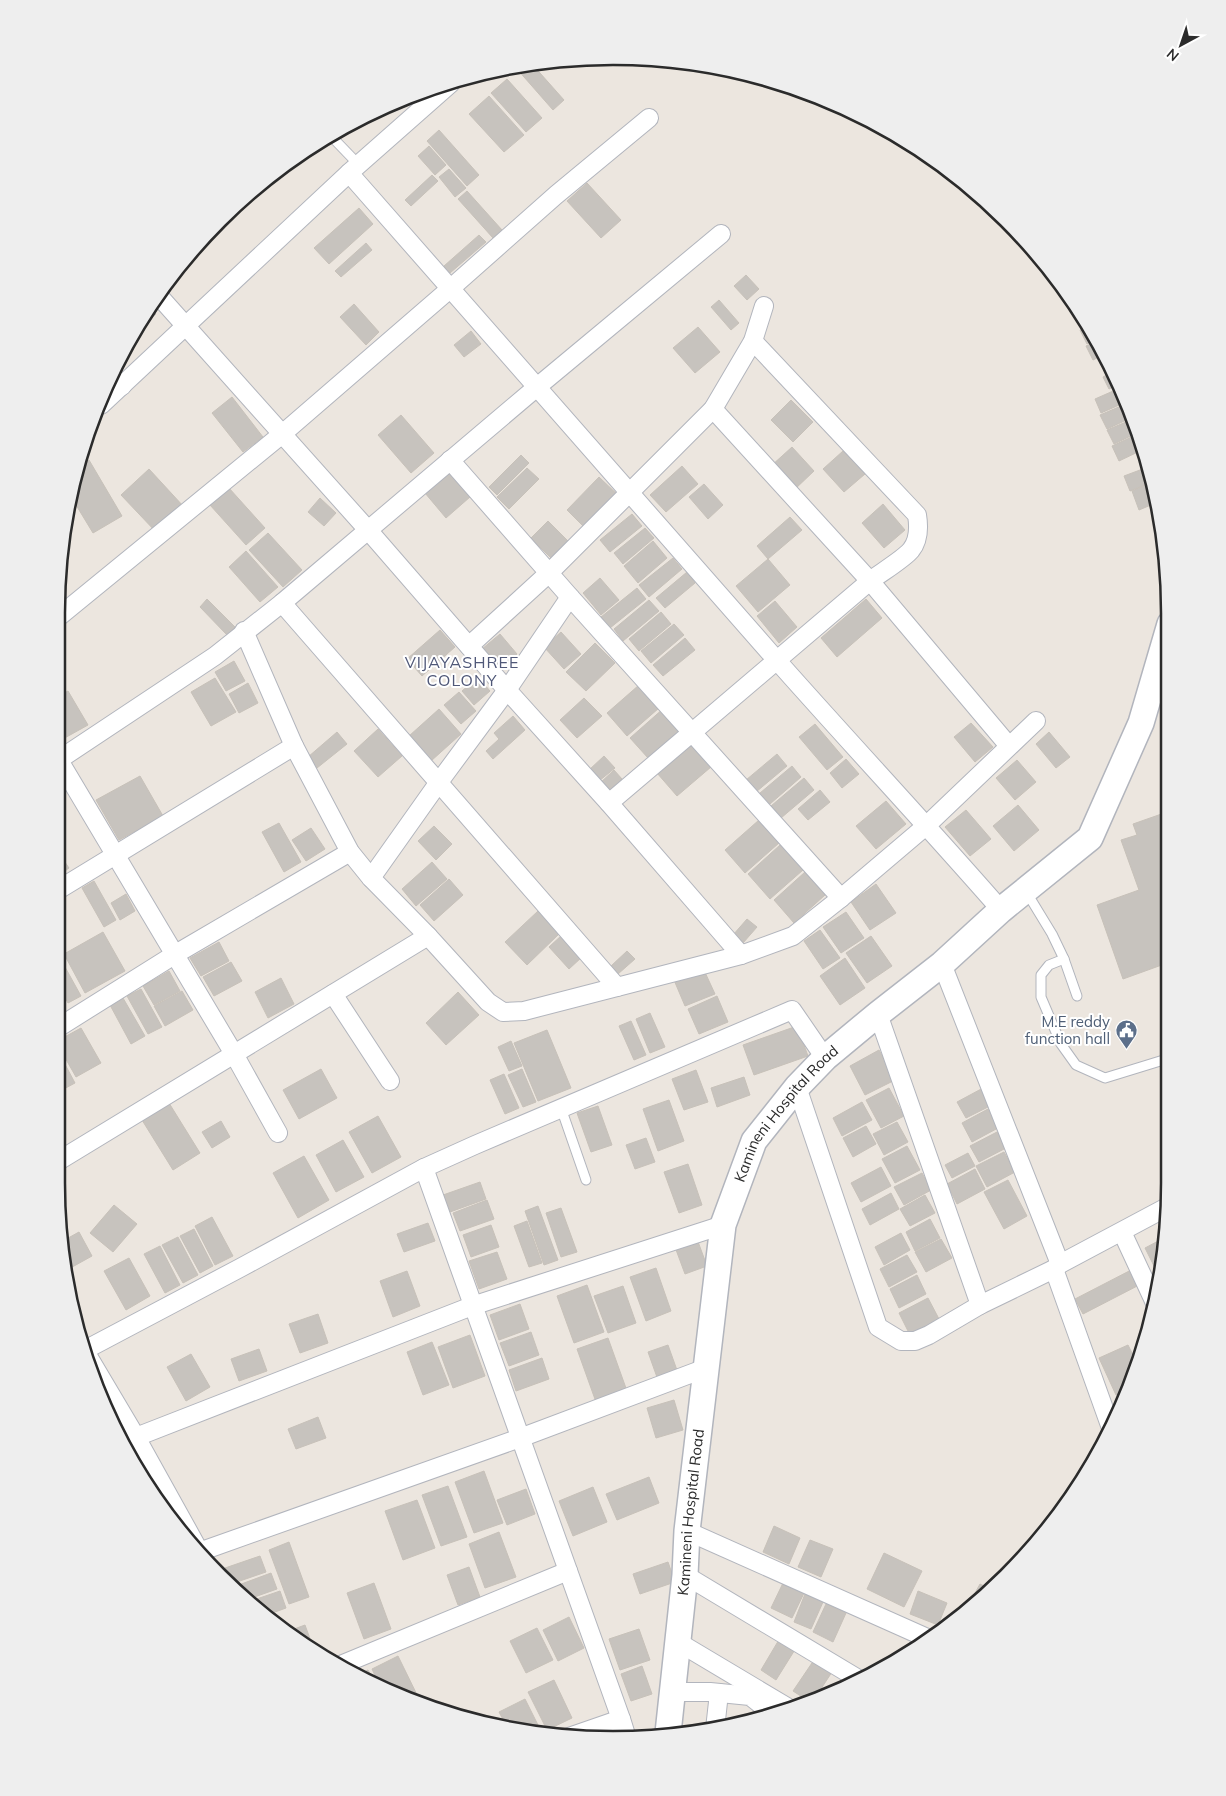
<svg xmlns="http://www.w3.org/2000/svg" width="1226" height="1796" viewBox="0 0 1226 1796" font-family="Mulish,sans-serif">
  <style>
    .building { fill: #c7c3be; stroke: #c7c1b9 }
    .lines { fill: none; stroke-linecap: round; stroke-linejoin: round }
    .lane-casing { stroke: #b2b5bd; stroke-width: 11 }
    .street-casing { stroke: #b2b5bd; stroke-width: 20 }
    .secondary-casing { stroke: #b2b5bd; stroke-width: 28 }
    .lane { stroke: #fff; stroke-width: 9 }
    .street { stroke: #fff; stroke-width: 18 }
    .secondary { stroke: #fff; stroke-width: 25 }
    .labels { text-anchor: middle; stroke-width: 4; stroke-linejoin: round; paint-order: stroke }
    .service-label { font-size: 15px; fill: #4e5e75; stroke: #fff; text-anchor: end }
    .street-label { font-size: 15px; fill: #2b2b2b; stroke: #fff }
    .neighbourhood-label { font-size: 16px; letter-spacing: 1px; fill: #505878; stroke: #fff }
    .rim { fill: none; stroke: #2b2b2b; stroke-width: 2.5 }
  </style>
  <rect width="100%" height="100%" fill="#ece6df"/>
  <g class="building">
    <polygon points="532,64 564,100 553,110 517,69 521,65"/>
    <polygon points="507,79 542,118 526,132 491,93"/>
    <polygon points="489,96 524,135 504,152 469,114"/>
    <polygon points="439,130 479,175 467,186 427,141"/>
    <polygon points="429,146 446,165 435,175 418,156"/>
    <polygon points="449,169 466,188 455,197 439,177"/>
    <polygon points="432,175 438,181 411,206 405,200"/>
    <polygon points="587,183 621,220 601,238 567,201"/>
    <polygon points="467,191 502,230 493,238 458,199"/>
    <polygon points="359,208 373,224 329,264 314,248"/>
    <polygon points="479,235 486,242 450,273 444,266"/>
    <polygon points="366,243 372,250 341,277 335,271"/>
    <polygon points="746,275 759,289 747,300 734,286"/>
    <polygon points="719,300 739,323 731,330 711,307"/>
    <polygon points="354,304 379,332 366,345 340,317"/>
    <polygon points="150,308 156,314 135,333"/>
    <polygon points="698,327 720,352 695,373 673,348"/>
    <polygon points="1088,327 1095,340 1087,344 1080,330"/>
    <polygon points="471,331 481,344 464,357 454,345"/>
    <polygon points="1096,342 1103,355 1093,360 1086,346"/>
    <polygon points="1113,372 1119,384 1109,389 1103,377"/>
    <polygon points="1120,388 1126,402 1101,413 1095,399"/>
    <polygon points="232,397 263,437 243,452 212,413"/>
    <polygon points="791,400 813,422 793,442 771,420"/>
    <polygon points="1128,403 1133,417 1107,429 1100,415"/>
    <polygon points="401,415 434,453 411,473 378,435"/>
    <polygon points="1133,419 1137,433 1114,444 1107,430"/>
    <polygon points="1138,434 1142,450 1119,461 1112,446"/>
    <polygon points="792,447 814,471 794,490 771,466"/>
    <polygon points="843,451 865,474 844,492 823,469"/>
    <polygon points="521,455 529,463 497,495 489,487"/>
    <polygon points="89,460 122,516 93,533 70,495 80,465"/>
    <polygon points="682,466 698,484 666,512 650,495"/>
    <polygon points="1148,467 1152,482 1130,491 1124,476"/>
    <polygon points="527,468 539,479 509,509 497,497"/>
    <polygon points="149,469 184,507 157,533 121,495"/>
    <polygon points="449,473 470,497 446,518 425,493"/>
    <polygon points="599,477 620,497 587,530 567,510"/>
    <polygon points="1152,482 1158,502 1139,510 1132,491"/>
    <polygon points="704,484 723,505 708,519 689,497"/>
    <polygon points="229,488 265,528 246,545 210,505"/>
    <polygon points="320,498 336,513 324,526 308,512"/>
    <polygon points="883,504 905,530 884,548 862,523"/>
    <polygon points="632,514 642,526 610,552 600,540"/>
    <polygon points="790,517 802,530 768,559 757,546"/>
    <polygon points="548,521 570,543 553,560 531,538"/>
    <polygon points="645,528 654,538 623,564 614,553"/>
    <polygon points="268,533 302,570 283,587 249,550"/>
    <polygon points="653,541 667,558 638,583 624,566"/>
    <polygon points="246,551 278,587 260,602 229,567"/>
    <polygon points="673,558 682,569 649,597 639,585"/>
    <polygon points="768,559 790,585 758,612 736,586"/>
    <polygon points="687,572 695,583 665,608 656,598"/>
    <polygon points="600,578 619,600 601,615 583,593"/>
    <polygon points="637,588 646,599 610,628 601,617"/>
    <polygon points="207,599 235,627 227,635 200,607"/>
    <polygon points="866,599 882,618 837,657 821,638"/>
    <polygon points="649,600 659,611 623,641 614,629"/>
    <polygon points="775,601 797,627 779,643 757,616"/>
    <polygon points="661,612 671,624 639,651 629,639"/>
    <polygon points="674,624 684,635 651,663 641,651"/>
    <polygon points="440,630 455,647 422,676 407,659"/>
    <polygon points="561,632 581,654 564,669 544,647"/>
    <polygon points="500,634 517,654 500,670 482,649"/>
    <polygon points="685,638 695,650 663,676 653,665"/>
    <polygon points="595,643 615,663 586,691 566,672"/>
    <polygon points="234,661 245,681 226,691 215,672"/>
    <polygon points="478,677 490,691 474,705 462,691"/>
    <polygon points="215,678 236,712 211,726 191,692"/>
    <polygon points="248,683 258,703 239,713 229,694"/>
    <polygon points="639,685 659,708 627,736 607,713"/>
    <polygon points="68,691 88,725 61,740 57,733 57,697"/>
    <polygon points="459,692 476,711 461,724 444,705"/>
    <polygon points="584,698 602,716 577,738 560,720"/>
    <polygon points="664,708 682,728 648,758 630,738"/>
    <polygon points="439,709 461,734 431,761 409,736"/>
    <polygon points="513,716 525,730 493,759 486,751 499,739 494,733"/>
    <polygon points="971,723 993,747 975,762 954,737"/>
    <polygon points="815,724 843,757 827,770 799,737"/>
    <polygon points="378,729 402,756 378,777 354,751"/>
    <polygon points="337,732 347,744 317,768 308,757"/>
    <polygon points="1049,732 1070,757 1056,768 1036,744"/>
    <polygon points="691,744 711,767 677,796 657,773"/>
    <polygon points="777,754 787,766 756,792 746,780"/>
    <polygon points="604,756 615,768 599,781 589,770"/>
    <polygon points="846,759 859,774 842,788 830,773"/>
    <polygon points="1017,760 1036,782 1015,800 996,778"/>
    <polygon points="792,766 801,777 770,804 760,793"/>
    <polygon points="614,770 622,779 606,793 599,784"/>
    <polygon points="140,776 163,816 119,840 96,800"/>
    <polygon points="804,778 814,790 781,818 771,806"/>
    <polygon points="820,790 830,802 808,820 798,809"/>
    <polygon points="886,801 906,824 876,849 856,826"/>
    <polygon points="1018,805 1039,830 1014,851 993,826"/>
    <polygon points="966,810 991,839 970,856 945,827"/>
    <polygon points="1170,811 1170,962 1123,979 1097,905 1139,890 1121,840 1137,835 1133,824"/>
    <polygon points="759,820 779,843 745,873 725,850"/>
    <polygon points="279,823 301,862 284,872 262,832"/>
    <polygon points="434,826 452,844 436,860 418,841"/>
    <polygon points="311,828 325,849 306,861 292,840"/>
    <polygon points="780,845 803,870 770,899 748,874"/>
    <polygon points="58,852 69,868 58,876"/>
    <polygon points="432,862 447,879 416,906 402,889"/>
    <polygon points="805,872 825,895 794,923 774,900"/>
    <polygon points="449,879 463,895 434,921 420,905"/>
    <polygon points="94,881 116,920 104,927 82,888"/>
    <polygon points="876,884 896,913 870,930 851,902"/>
    <polygon points="126,894 135,911 120,920 111,903"/>
    <polygon points="538,911 560,933 527,965 505,942"/>
    <polygon points="846,912 864,938 841,953 823,927"/>
    <polygon points="747,919 757,927 743,943 733,935"/>
    <polygon points="820,930 840,958 823,969 804,941"/>
    <polygon points="103,932 125,971 85,993 64,954"/>
    <polygon points="562,935 582,957 569,969 549,947"/>
    <polygon points="871,936 892,966 867,983 846,953"/>
    <polygon points="219,942 229,961 201,976 190,958"/>
    <polygon points="627,951 635,959 618,974 611,966"/>
    <polygon points="60,958 81,996 68,1003 59,987 59,959"/>
    <polygon points="845,958 865,988 840,1005 820,976"/>
    <polygon points="231,962 242,981 214,996 203,977"/>
    <polygon points="703,968 715,994 685,1006 674,980"/>
    <polygon points="169,971 180,991 154,1005 143,986"/>
    <polygon points="281,978 294,1004 268,1018 255,992"/>
    <polygon points="141,989 162,1027 148,1034 127,996"/>
    <polygon points="182,991 193,1010 165,1026 154,1006"/>
    <polygon points="458,992 479,1015 446,1045 426,1023"/>
    <polygon points="717,996 728,1022 699,1034 688,1009"/>
    <polygon points="123,998 145,1036 131,1044 110,1005"/>
    <polygon points="650,1013 665,1047 650,1053 636,1019"/>
    <polygon points="631,1021 646,1055 634,1060 619,1026"/>
    <polygon points="797,1026 808,1056 754,1075 743,1045"/>
    <polygon points="81,1028 101,1063 76,1077 59,1047 59,1040"/>
    <polygon points="547,1030 571,1088 538,1101 514,1043"/>
    <polygon points="511,1041 522,1066 509,1071 498,1047"/>
    <polygon points="879,1050 895,1080 865,1095 850,1066"/>
    <polygon points="60,1055 75,1083 60,1091"/>
    <polygon points="321,1069 337,1098 299,1119 283,1090"/>
    <polygon points="522,1069 536,1102 523,1107 508,1075"/>
    <polygon points="696,1070 708,1102 684,1110 672,1079"/>
    <polygon points="504,1074 519,1108 505,1114 490,1080"/>
    <polygon points="744,1077 750,1095 717,1107 711,1088"/>
    <polygon points="889,1088 904,1116 881,1128 866,1100"/>
    <polygon points="983,1088 992,1105 966,1118 957,1102"/>
    <polygon points="669,1100 684,1141 658,1151 643,1109"/>
    <polygon points="862,1102 872,1120 842,1136 833,1118"/>
    <polygon points="169,1103 200,1153 173,1170 142,1120"/>
    <polygon points="598,1106 612,1145 591,1152 577,1113"/>
    <polygon points="988,1109 998,1128 972,1142 962,1123"/>
    <polygon points="378,1116 401,1157 372,1173 349,1132"/>
    <polygon points="221,1121 230,1137 212,1148 202,1132"/>
    <polygon points="897,1122 908,1142 884,1155 873,1134"/>
    <polygon points="866,1126 876,1144 853,1157 843,1138"/>
    <polygon points="997,1132 1006,1148 979,1162 970,1146"/>
    <polygon points="646,1138 655,1162 635,1169 626,1145"/>
    <polygon points="343,1140 364,1177 336,1192 316,1155"/>
    <polygon points="907,1146 920,1170 895,1183 882,1159"/>
    <polygon points="1004,1152 1015,1172 987,1187 976,1166"/>
    <polygon points="968,1153 975,1166 952,1178 945,1165"/>
    <polygon points="304,1156 329,1200 298,1218 273,1173"/>
    <polygon points="688,1164 702,1205 679,1213 664,1172"/>
    <polygon points="881,1167 891,1186 861,1202 851,1183"/>
    <polygon points="975,1169 985,1189 957,1204 947,1184"/>
    <polygon points="922,1173 931,1190 904,1205 894,1187"/>
    <polygon points="1008,1180 1027,1216 1004,1229 984,1192"/>
    <polygon points="480,1182 486,1199 450,1212 443,1195"/>
    <polygon points="891,1193 899,1209 870,1225 862,1209"/>
    <polygon points="925,1195 935,1213 910,1226 900,1209"/>
    <polygon points="487,1200 494,1219 460,1231 453,1213"/>
    <polygon points="114,1205 137,1224 113,1252 90,1233"/>
    <polygon points="538,1206 558,1260 544,1265 525,1211"/>
    <polygon points="561,1208 577,1252 561,1257 546,1213"/>
    <polygon points="212,1217 233,1256 215,1265 195,1226"/>
    <polygon points="930,1219 940,1238 915,1251 906,1232"/>
    <polygon points="527,1221 542,1263 529,1267 514,1226"/>
    <polygon points="428,1223 435,1241 404,1252 397,1234"/>
    <polygon points="491,1225 499,1247 471,1257 463,1235"/>
    <polygon points="194,1229 213,1266 200,1273 180,1236"/>
    <polygon points="79,1232 92,1256 65,1271 61,1256 61,1242"/>
    <polygon points="901,1233 910,1250 884,1265 875,1247"/>
    <polygon points="178,1237 198,1275 183,1283 162,1245"/>
    <polygon points="1164,1238 1161,1270 1157,1272 1145,1248"/>
    <polygon points="697,1239 707,1266 685,1274 675,1247"/>
    <polygon points="941,1239 952,1258 926,1272 915,1252"/>
    <polygon points="160,1246 180,1285 165,1293 144,1254"/>
    <polygon points="497,1252 507,1279 479,1289 469,1261"/>
    <polygon points="907,1255 917,1272 889,1287 880,1269"/>
    <polygon points="129,1258 150,1296 126,1310 104,1271"/>
    <polygon points="656,1268 671,1311 646,1321 630,1277"/>
    <polygon points="1135,1268 1143,1283 1083,1314 1075,1299"/>
    <polygon points="407,1271 420,1306 393,1317 380,1281"/>
    <polygon points="917,1275 926,1294 899,1308 890,1289"/>
    <polygon points="587,1285 604,1332 574,1343 557,1296"/>
    <polygon points="623,1286 636,1323 608,1333 594,1296"/>
    <polygon points="928,1298 939,1319 910,1335 899,1313"/>
    <polygon points="520,1304 529,1329 499,1340 490,1315"/>
    <polygon points="318,1314 328,1343 300,1353 289,1324"/>
    <polygon points="531,1332 539,1355 509,1366 500,1343"/>
    <polygon points="470,1335 485,1376 453,1388 438,1347"/>
    <polygon points="608,1338 627,1391 596,1402 577,1349"/>
    <polygon points="432,1342 449,1385 423,1395 407,1352"/>
    <polygon points="668,1345 678,1373 658,1380 648,1352"/>
    <polygon points="1128,1345 1136,1361 1125,1391 1116,1395 1099,1358"/>
    <polygon points="259,1349 267,1371 239,1381 231,1359"/>
    <polygon points="191,1354 210,1387 186,1401 167,1367"/>
    <polygon points="542,1358 549,1379 516,1391 509,1370"/>
    <polygon points="674,1400 683,1430 656,1438 647,1408"/>
    <polygon points="318,1417 326,1438 296,1449 288,1429"/>
    <polygon points="484,1471 503,1523 474,1533 455,1482"/>
    <polygon points="649,1477 659,1503 617,1520 606,1494"/>
    <polygon points="448,1486 467,1537 441,1546 422,1495"/>
    <polygon points="593,1487 607,1522 573,1536 559,1501"/>
    <polygon points="526,1489 535,1514 507,1525 497,1500"/>
    <polygon points="417,1500 435,1548 403,1560 385,1511"/>
    <polygon points="774,1526 800,1538 789,1564 763,1552"/>
    <polygon points="499,1532 516,1577 485,1588 469,1544"/>
    <polygon points="810,1540 833,1549 821,1577 798,1567"/>
    <polygon points="289,1542 309,1597 289,1604 269,1550"/>
    <polygon points="884,1553 922,1571 904,1607 867,1589"/>
    <polygon points="260,1556 266,1572 231,1584 225,1568"/>
    <polygon points="668,1562 675,1582 640,1594 633,1574"/>
    <polygon points="469,1567 480,1597 458,1605 447,1575"/>
    <polygon points="271,1573 277,1589 246,1600 238,1593 236,1586"/>
    <polygon points="784,1581 805,1591 792,1618 771,1608"/>
    <polygon points="374,1583 391,1629 364,1639 347,1593"/>
    <polygon points="980,1584 990,1589 968,1606"/>
    <polygon points="280,1591 286,1608 264,1616 248,1602"/>
    <polygon points="918,1591 947,1603 938,1625 910,1614"/>
    <polygon points="805,1594 823,1602 811,1629 794,1622"/>
    <polygon points="826,1604 846,1613 833,1642 813,1632"/>
    <polygon points="569,1617 584,1648 558,1661 543,1630"/>
    <polygon points="305,1625 313,1647 286,1632"/>
    <polygon points="537,1628 553,1660 526,1673 510,1641"/>
    <polygon points="639,1629 650,1660 620,1670 609,1639"/>
    <polygon points="780,1638 796,1648 776,1680 761,1670"/>
    <polygon points="398,1656 422,1705 400,1697 380,1686 372,1669"/>
    <polygon points="814,1660 832,1672 813,1701 810,1702 793,1691"/>
    <polygon points="642,1666 652,1694 631,1701 621,1674"/>
    <polygon points="368,1670 375,1683 360,1674"/>
    <polygon points="554,1680 572,1718 547,1730 528,1692"/>
    <polygon points="525,1699 540,1729 535,1732 507,1727 499,1712"/>
    <polygon points="444,1703 449,1714 433,1709"/>
  </g>
  <g class="lines">
    <defs>
      <g id="lane">
        <polyline points="331,136 359,165"/>
        <polyline points="1027,893 1052,934 1064,959 1077,996"/>
        <polyline points="1064,959 1049,965 1041,975 1041,997 1061,1044 1076,1065 1105,1078 1170,1058"/>
        <polyline points="561,1108 586,1180"/>
      </g>
      <g id="street">
        <path d="M 349,173 C 491,334 631,496 773,656 C 848,741 926,824 1001,910"/>
        <polyline points="158,295 368,530 507,690 609,803 741,955"/>
        <polyline points="111,374 122,386"/>
        <polyline points="101,405 349,173 451,83"/>
        <polyline points="713,409 870,581 1009,746"/>
        <polyline points="450,460 570,597 841,898"/>
        <polyline points="282,603 617,987"/>
        <polyline points="56,619 281,435 451,288 556,195 649,118"/>
        <polyline points="244,631 294,746 350,852 371,878 428,936 488,1002 503,1012 524,1011 741,955 793,936 841,898 927,825 1036,721"/>
        <polyline points="469,646 549,573 713,409 753,341 764,306"/>
        <polyline points="57,757 234,1054 278,1133"/>
        <polyline points="57,761 215,656 282,603 537,387 721,234"/>
        <path d="M 609,803 L 870,581 C 879,574 905,558 911,550 C 919,540 919,527 917,515 L 753,341"/>
        <polyline points="371,878 439,782 507,690 570,597"/>
        <polyline points="58,890 294,746"/>
        <polyline points="942,964 1060,1264"/>
        <polyline points="333,994 390,1081"/>
        <polyline points="878,1014 980,1305"/>
        <polyline points="59,1027 174,955 350,852"/>
        <polyline points="797,1087 878,1327 901,1341 915,1341 929,1335 980,1305 1054,1269 1060,1264 1167,1207"/>
        <polyline points="60,1160 428,936"/>
        <polyline points="424,1168 475,1145 792,1010 825,1058"/>
        <polyline points="1122,1232 1155,1303"/>
        <polyline points="1054,1269 1112,1431"/>
        <polyline points="82,1346 136,1437 202,1556"/>
        <polyline points="83,1351 240,1268 424,1168 621,1719 626,1735"/>
        <polyline points="126,1442 136,1437 472,1306 723,1225"/>
        <polyline points="687,1531 927,1638"/>
        <polyline points="199,1552 520,1438 706,1368"/>
        <polyline points="685,1575 860,1680"/>
        <polyline points="678,1642 792,1710"/>
        <polyline points="343,1664 568,1571"/>
        <polyline points="672,1692 710,1692 750,1696 774,1715"/>
        <polyline points="715,1729 719,1693"/>
        <polyline points="569,1737 621,1719"/>
      </g>
      <g id="secondary">
        <path id="s1" d="M 668,1733 L 685,1575 L 687,1531 L 723,1225 L 754,1141 L 797,1087 L 825,1058 L 878,1014 L 942,964 L 1001,910 L 1090,838 L 1141,723 L 1170,624"/>
      </g>
    </defs>
    <use href="#lane" class="lane-casing"/>
    <use href="#street" class="street-casing"/>
    <use href="#secondary" class="secondary-casing"/>
    <use href="#lane" class="lane"/>
    <use href="#street" class="street"/>
    <use href="#secondary" class="secondary"/>
  </g>
  <defs>
    <symbol id="civic-pin" viewBox="-11 -11 22 30"><path d="M0 17L-7.5 6A9.5 9.5 0 1 1 7.5 6Z" fill="#5c6f8a" stroke="#fff"/><path d="M-.6-6.5H3V-4.5H.6V-3L4-1V1h2V6H-6V1h2V-1L-.6-3ZM-1.2 2.5V6h2.4V2.5Z" fill="#fff"/></symbol>
  </defs>
  <g fill-rule="evenodd">
    <use href="#civic-pin" x="1114" y="1018" width="25" height="34"/>
  </g>
  <g class="labels">
    <g class="service-label">
      <text x="1110" y="1027">M.E reddy<tspan x="1110" dy="17">function hall</tspan></text>
    </g>
    <g class="street-label">
      <text dy="5" stroke="none"><textPath href="#s1" startOffset="641">Kamineni Hospital Road</textPath></text>
      <text dy="5" stroke="none"><textPath href="#s1" startOffset="222">Kamineni Hospital Road</textPath></text>
    </g>
    <g class="neighbourhood-label">
      <text x="462" y="668">VIJAYASHREE<tspan x="462" dy="18">COLONY</tspan></text>
    </g>
  </g>
  <path d="M0 0H1226V1796H0ZM613 65H613A548 548 0 0 1 1161 613V1183A548 548 0 0 1 613 1731H613A548 548 0 0 1 65 1183V613A548 548 0 0 1 613 65Z" fill="#eee" fill-rule="evenodd"/>
  <path class="rim" d="M613 65H613A548 548 0 0 1 1161 613V1183A548 548 0 0 1 613 1731H613A548 548 0 0 1 65 1183V613A548 548 0 0 1 613 65Z"/>
  <g transform="translate(1181 45) rotate(220)" stroke="#ffffff" stroke-width="4" paint-order="stroke">
  <path d="M0-4L9 19L0 12L-9 19Z" fill="#2b2b2b"/>
  <text y="-8" font-size="14" font-weight="bold" text-anchor="middle" fill="#2b2b2b">N</text>
  </g>
</svg>
